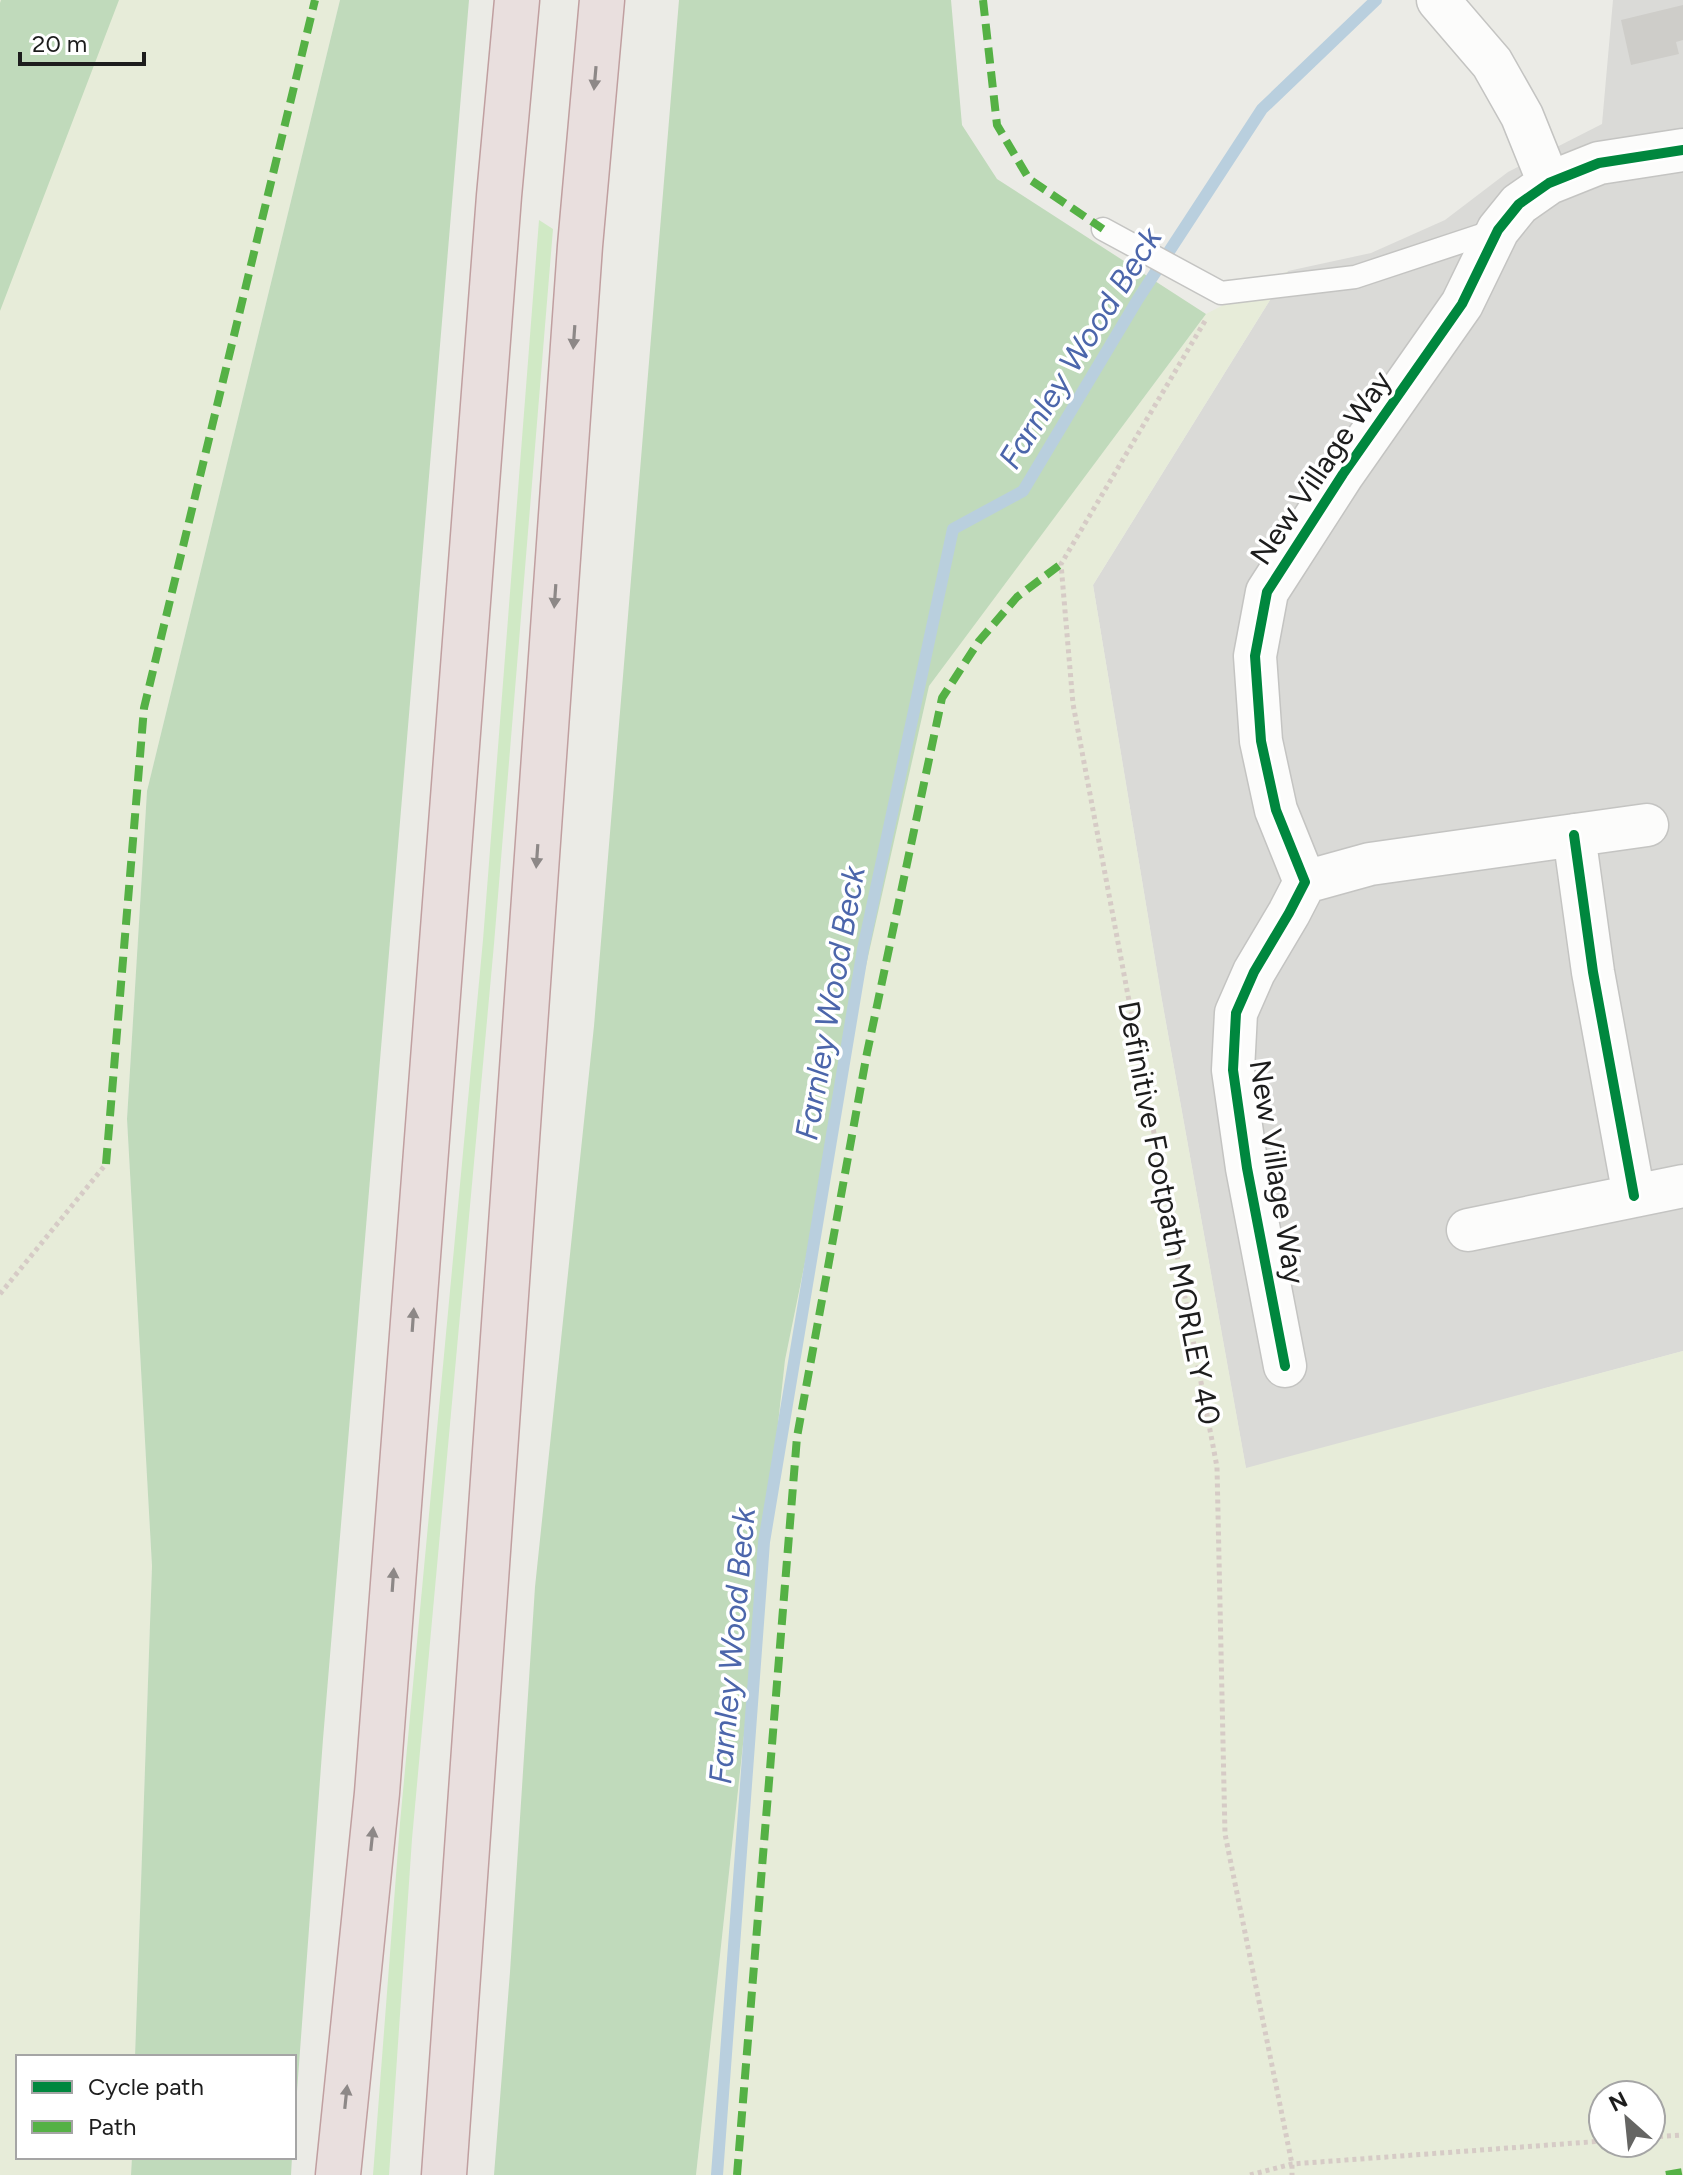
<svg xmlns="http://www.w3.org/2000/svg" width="1683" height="2175" viewBox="0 0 1683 2175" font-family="Figtree,sans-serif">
	<rect width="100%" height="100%" fill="#ebebe6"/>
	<!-- residential -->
	<path fill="#dadad7" d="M1613 0H1683V1351L1246 1469 1161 995 1093 585 1288 271 1371 253 1445 220 1508 172 1602 124Z"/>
	<!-- farmland -->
	<path fill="#e7ecd9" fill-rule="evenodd" d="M0 0H340L147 791 127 1119 152 1566 135 2057H18V2157H132L131 2175H0Z
		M1288 271 1093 585 1161 995 1246 1468 1683 1351V2175H696L785 1360 863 979 929 685 1206 314ZM1603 2095H1651V2143H1603Z"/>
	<!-- grass -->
	<path fill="#d0e9c5" d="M539 220 553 229 494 944 412 1839 389 2175H373L400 1823 483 940Z"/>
	<!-- forest -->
	<path fill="#c0dabb" d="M1 0H119L0 311V3Z
		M340 0H469L323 1739 294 2132V2057H135L152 1566 127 1119 147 791Z
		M679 0H951L962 125 997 179 1206 314 929 686 863 979 785 1360 696 2175H494L510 1972 535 1587 594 1026Z
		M132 2157H292L291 2175H131Z"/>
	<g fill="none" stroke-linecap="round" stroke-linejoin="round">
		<!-- stream -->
		<path stroke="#b9cfde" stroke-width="12" d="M717 2175 764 1542 863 949 953 529 1023 491 1138 299 1262 109 1376 0"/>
	</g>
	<!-- building -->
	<path fill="#cecdc9" d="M1683 5V40L1676 42 1679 54 1631 65 1621 20Z"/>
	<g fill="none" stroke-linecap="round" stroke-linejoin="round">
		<!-- lane casing -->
		<g stroke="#c4c4c2" stroke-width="25">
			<path id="lane" d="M1103 229 1221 293 1355 277 1497 230"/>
		</g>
		<!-- street casing -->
		<g stroke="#c4c4c2" stroke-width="45">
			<path id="street" d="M1438 0 1492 63 1522 116 1549 183
				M1574 835 1593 972 1634 1196
				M1305 882 1370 864 1647 825
				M1468 1230 1683 1186
				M1285 1366 1247 1168 1233 1070 1236 1013 1254 972 1289 913 1305 882 1276 810 1261 741 1255 656 1267 592 1343 474 1462 304 1498 230 1519 204 1549 183 1599 163 1683 150"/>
		</g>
		<!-- highway casing -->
		<g stroke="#c09fa0" stroke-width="47">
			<path id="highway" d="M338 2175 377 1793 499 196 517 0
				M444 2175 580 246 602 0"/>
		</g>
		<!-- path -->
		<path stroke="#d6cbc6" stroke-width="5" stroke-dasharray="4 4" stroke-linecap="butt" d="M1205 321 1061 564 1073 704 1217 1467 1225 1834 1292 2164V2175
			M0 1294 106 1164
			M1651 2137 1683 2135
			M1250 2175 1292 2164 1603 2141"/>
		<!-- lane -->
		<use href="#lane" stroke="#fcfcfb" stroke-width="22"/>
		<!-- street -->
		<use href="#street" stroke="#fcfcfb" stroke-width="42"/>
		<!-- highway -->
		<use href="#highway" stroke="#e9dfde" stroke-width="44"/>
		<!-- quiet -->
		<path stroke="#55b145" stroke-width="8" stroke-dasharray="16 8" stroke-linecap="butt" d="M983 0 997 125 1029 179 1103 229
			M106 1164 144 708 315 0
			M737 2175 797 1437 867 1053 942 698 979 641 1017 597 1061 564
			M1666 2175 1683 2172"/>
		<!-- cycleway casing -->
		<g stroke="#fff" stroke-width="15">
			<path id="cycleway" d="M1574 835 1593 972 1634 1196
				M1285 1366 1247 1168 1233 1070 1236 1013 1254 972 1289 913 1305 882 1276 810 1261 741 1255 656 1267 592 1343 474 1462 304 1498 230 1519 204 1549 183 1599 163 1683 150"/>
		</g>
		<!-- cycleway -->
		<use href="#cycleway" stroke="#00873e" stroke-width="10"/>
	</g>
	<!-- one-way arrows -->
	<defs><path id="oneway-solid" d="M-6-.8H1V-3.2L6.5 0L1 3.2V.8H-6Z" transform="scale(2)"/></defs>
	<g fill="#8d8887">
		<use href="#oneway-solid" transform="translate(595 78) rotate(95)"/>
		<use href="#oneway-solid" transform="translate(574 337) rotate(94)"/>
		<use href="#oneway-solid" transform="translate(555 596) rotate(94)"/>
		<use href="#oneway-solid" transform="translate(537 856) rotate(94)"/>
		<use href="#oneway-solid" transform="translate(413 1320) rotate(-86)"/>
		<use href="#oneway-solid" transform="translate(393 1580) rotate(-86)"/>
		<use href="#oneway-solid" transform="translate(372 1839) rotate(-84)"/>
		<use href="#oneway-solid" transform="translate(346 2097) rotate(-84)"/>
	</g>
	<g text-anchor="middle" stroke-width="7" stroke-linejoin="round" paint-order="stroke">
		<!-- street labels -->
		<g font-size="30" fill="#1d1d1d" stroke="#fff">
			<text transform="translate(1321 468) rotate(-56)" y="10">New Village Way</text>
			<text transform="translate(1277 1172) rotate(81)" y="10">New Village Way</text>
			<text transform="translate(1169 1213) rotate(79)" y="10">Definitive Footpath MORLEY 40</text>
		</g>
		<!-- water labels -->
		<g font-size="32" font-style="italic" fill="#4c66ab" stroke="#fff">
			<text transform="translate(1080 348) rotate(-58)" y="11">Farnley Wood Beck</text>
			<text transform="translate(830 1003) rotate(-80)" y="11">Farnley Wood Beck</text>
			<text transform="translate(732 1646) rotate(-85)" y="11">Farnley Wood Beck</text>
		</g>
	</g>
	<!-- legend -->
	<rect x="16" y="2055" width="280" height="104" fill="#ffffff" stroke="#a5a5a5" stroke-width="2"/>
	<rect x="32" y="2081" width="40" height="12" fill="#00873e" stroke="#a5a5a5" stroke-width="2"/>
	<text x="88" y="2095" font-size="24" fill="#1d1d1d">Cycle path</text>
	<rect x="32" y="2121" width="40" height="12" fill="#55b145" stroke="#a5a5a5" stroke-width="2"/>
	<text x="88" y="2135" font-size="24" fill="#1d1d1d">Path</text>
	<!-- north arrow -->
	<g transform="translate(1627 2119) rotate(333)"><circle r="38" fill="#ffffff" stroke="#a5a5a5" stroke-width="2"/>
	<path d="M0-6L14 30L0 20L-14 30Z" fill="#656563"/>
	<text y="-12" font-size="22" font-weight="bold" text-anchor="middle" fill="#1d1d1d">N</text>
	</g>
	<!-- scale -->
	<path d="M20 52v12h124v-12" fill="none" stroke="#1d1d1d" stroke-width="4"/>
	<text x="32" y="52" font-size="24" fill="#1d1d1d" stroke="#ffffff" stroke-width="6" paint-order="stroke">20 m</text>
</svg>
